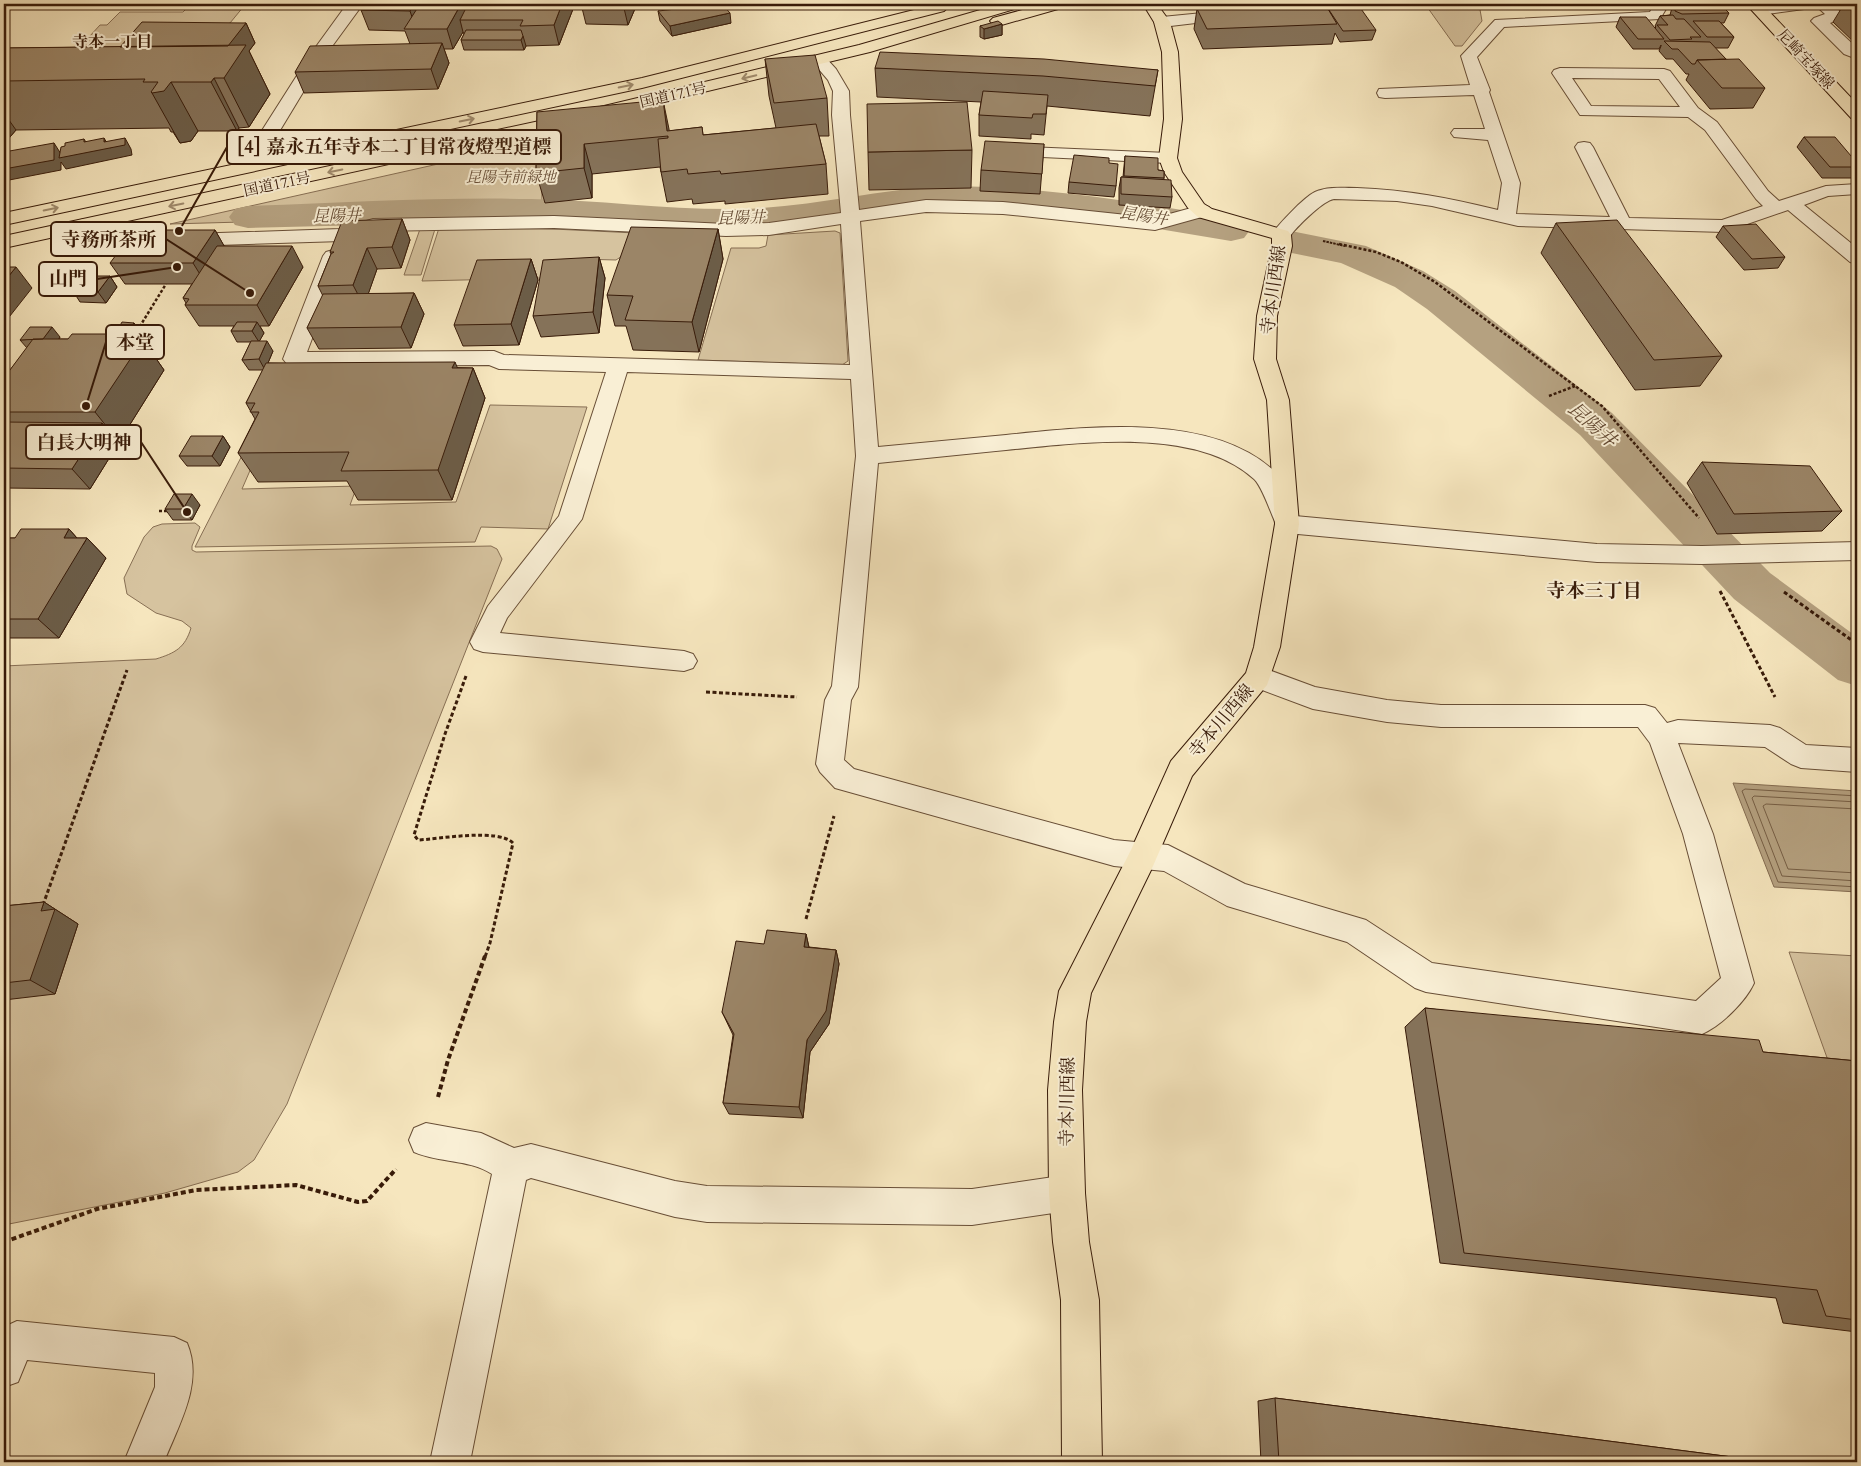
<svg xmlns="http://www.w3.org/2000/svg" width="1861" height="1466" viewBox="0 0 1861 1466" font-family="Cardo,'Noto Serif JP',serif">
	<rect width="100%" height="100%" fill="#f6e6be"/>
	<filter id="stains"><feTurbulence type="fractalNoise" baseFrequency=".004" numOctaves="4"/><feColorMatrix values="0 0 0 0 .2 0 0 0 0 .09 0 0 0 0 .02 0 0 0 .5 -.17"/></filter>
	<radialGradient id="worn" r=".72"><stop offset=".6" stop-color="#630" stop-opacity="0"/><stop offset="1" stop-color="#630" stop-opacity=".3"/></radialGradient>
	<!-- green -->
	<path fill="#d6c39f" stroke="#876f54" d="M191 4H237L235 6H244L230 23 45 85 100 25H107L120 12H183Z
		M1425 4H1479L1482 21 1462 46H1455Z
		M541 141 542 201 535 206 255 211 242 222 170 224Z
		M439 228 553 229 656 234 616 260 579 259 545 278 422 281Z
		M420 229H435L421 275H404Z
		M835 231 840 233 848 361 842 365 698 360 731 248H759L766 246 768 235Z
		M490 405 587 407 548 529 481 527 475 542 195 547 252 436H265L242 489 357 486 350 505 456 502Z
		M195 523 200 527 192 546V550L196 552 491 546 497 549 502 559 287 1104 254 1160 238 1172 165 1193 4 1225V666L156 659C175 653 185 648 191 628L182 621 156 613 127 594 124 578 144 537 153 527 162 524Z
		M1789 952 1857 956V1141Z"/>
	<!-- water -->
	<path fill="#b5a180" stroke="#836b50" d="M1733 783 1857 791V892L1774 887Z"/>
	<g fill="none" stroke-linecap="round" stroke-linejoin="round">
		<!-- shore -->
		<path stroke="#765e44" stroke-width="1" d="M1857 796 1745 789 1742 791 1778 882 1857 887
			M1857 802 1754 796 1752 798 1782 876 1857 881
			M1857 809 1766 804 1763 806 1788 869 1857 873"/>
		<!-- canal -->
		<path fill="#b5a180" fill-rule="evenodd" d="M941 186C1039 186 1135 201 1231 219L1244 222 1250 230 1244 238 1231 241 1087 217 977 208 916 210 790 228 739 231 531 221 248 228 235 225 229 217 235 209 248 206C342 203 437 197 531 199 600 200 669 210 739 209 807 208 873 190 941 186Z
			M1291 231 1366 246 1423 271 1455 291 1612 413 1770 573 1857 637V686L1838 680 1734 599 1580 435 1427 309 1395 287 1341 263 1277 250 1272 242 1277 234Z"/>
		<!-- minor casing -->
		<g stroke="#684e36" stroke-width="2">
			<path id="minor" d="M347 4H363L325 56 279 132V146L276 150 270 151 264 150 261 146V132L310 55Z
				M1305 4H1356L1353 7 1348 9 1288 15 1283 13 1280 10 1283 7Z
				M1654 4H1669L1660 19 1504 27 1477 57 1490 90 1489 92 1520 183 1516 214 1610 217 1575 147 1578 143 1584 142 1590 143 1593 147 1629 218 1722 220 1763 206 1756 199 1705 130 1688 117 1580 115 1552 73 1554 70 1560 68 1664 69 1670 71 1698 108 1717 122 1768 191 1779 201 1826 186 1857 184V194L1828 196 1804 205 1857 248V264L1850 262 1788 210 1724 232 1518 226 1432 206 1397 201 1334 199C1323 201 1302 222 1294 231 1291 234 1290 238 1286 239 1282 241 1278 240 1274 239L1271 235C1279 224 1303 198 1315 192 1328 186 1344 188 1357 188 1408 190 1449 198 1498 210L1502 183 1488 140 1454 137 1451 133 1454 129H1485L1474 95 1385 98 1379 97 1377 93 1379 89 1470 85 1461 56 1495 20 1650 12ZM1572 78 1659 79 1680 107 1591 106Z
				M1772 4H1812L1809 7 1804 9 1760 15 1755 13 1752 10 1755 7Z
				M1814 4C1827 4 1835 4 1844 16L1841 19 1830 23 1857 48V59L1844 54 1811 21 1814 18 1825 14Z
				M1233 10 1238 12 1241 15 1238 18 1162 27 1157 25 1154 22 1157 19 1162 17Z
				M819 55 825 57 836 69 849 91 850 115 859 210 926 200 1003 202 1155 218 1202 205 1209 207 1211 211 1209 215 1155 230 1003 214 926 212 860 221 878 447C920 443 963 439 1006 435 1086 427 1207 412 1272 469 1282 477 1290 504 1295 516L1597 544 1702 546 1857 542V560L1702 564 1597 562 1287 533 1279 530C1272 518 1263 487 1254 479 1196 426 1079 443 1006 450 963 454 920 459 878 463L858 687 851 700 844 760 854 769 1114 840 1168 845 1245 884 1366 920 1432 963 1696 1001 1721 978 1683 834 1650 743 1638 727H1441L1387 722 1313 709 1249 685 1245 677 1249 669 1258 666 1315 687 1387 700 1441 705H1645L1655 708 1667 723 1678 720 1770 725 1780 728 1806 745 1857 748V772L1801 768 1791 764 1765 747 1678 743 1713 834 1754 983C1746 1001 1721 1026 1702 1034L1426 992 1415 988 1347 942 1227 906 1164 871 1114 866 835 788 820 772 816 764 825 700 832 686 856 456 851 379 627 372 582 519 507 618 500 633 684 651 693 654 697 661 693 668 684 671 483 652 474 649 470 642 488 606 559 516 606 372 499 369 489 365 294 366 287 364 283 359 323 256 326 252 333 250 340 252 343 256 307 352 494 351 504 355 850 365 841 224 769 235 726 236 554 228 375 231 342 241 95 249 88 247 75 225 77 221 84 219 91 221 101 237 340 229 373 219 554 216 726 224 769 223 841 213 832 115 833 91 828 80 811 60 813 57Z
				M1006 146 1168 153 1174 154 1177 158 1174 162 1168 163 1000 155 997 151 1000 147Z
				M426 1123 481 1133 514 1148 531 1144 675 1181 707 1186 972 1189 1067 1175 1079 1181 1085 1193 1079 1205 1067 1211 972 1225 707 1222 675 1217 531 1178 526 1180 470 1462H430L492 1174C469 1159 439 1163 414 1152L409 1140 414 1128Z
				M17 1321 174 1337 187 1343C204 1383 179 1424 164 1462H124L155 1387V1373L27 1360 18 1382 4 1387V1327Z"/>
		</g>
		<!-- major casing -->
		<g stroke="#381b09" stroke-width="2">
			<path id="major" d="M1143 4H1157L1170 22 1178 52 1182 119 1177 158 1182 172 1204 204 1212 209 1288 231 1291 235 1292 246 1277 316 1276 359 1289 400 1299 524 1280 647 1267 685 1192 776 1153 866 1091 993 1086 1022 1082 1090 1085 1193 1089 1242 1099 1300 1102 1462H1062L1061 1300 1053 1242 1049 1193 1048 1090 1054 1022 1059 991 1131 850 1171 761 1246 673 1254 647 1275 524 1267 400 1254 359 1257 316 1272 246V238L1198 217 1188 208 1164 172 1159 158 1164 119 1162 52 1154 22Z
				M1746 4H1762L1857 104V119L1851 118Z"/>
		</g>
		<!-- highway casing -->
		<g stroke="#381b09" stroke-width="2">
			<path id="highway" d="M938 4 944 5 947 8 944 11 642 88 4 225V213L642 78Z
				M1001 4H1024L1021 7 870 52 558 127 4 248V236L558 117 859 45Z
				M1044 4H1068L1065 7 998 26 993 24 990 21 993 18Z"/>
		</g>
		<!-- path-far3 -->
		<path stroke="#381b09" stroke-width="2" stroke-dasharray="2.5 1" stroke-linecap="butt" d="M1095 8 1109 4
			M1323 241 1345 246"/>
		<!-- path-far2 -->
		<path stroke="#381b09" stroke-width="2.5" stroke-dasharray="3 2" stroke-linecap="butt" d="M1339 244 1376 252 1401 262 1435 282 1602 406 1699 518
			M128 331H146L139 342H120Z
			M137 331 166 284
			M1549 396 1575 386
			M159 511H171"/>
		<!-- path-far1 -->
		<path stroke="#381b09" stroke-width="3" stroke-dasharray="4 2.5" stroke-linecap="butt" d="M1720 591 1775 697
			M1784 592 1857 644
			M466 676 445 734 414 835 418 840C440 839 498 828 513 843L490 943 485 957
			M706 692 797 697
			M43 905 127 670
			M806 919 834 816"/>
		<!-- path -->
		<path stroke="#381b09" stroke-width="4" stroke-dasharray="5 3" stroke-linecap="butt" d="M438 1097 448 1060 485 956
			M4 1242 97 1209 196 1190 296 1185 358 1202 367 1201 396 1169"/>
		<!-- minor -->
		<use href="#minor" fill="#f9efd5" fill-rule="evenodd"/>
		<!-- major -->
		<use href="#major" fill="#f6e6be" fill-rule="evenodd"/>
		<!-- highway -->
		<use href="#highway" fill="#f6e6be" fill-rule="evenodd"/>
	</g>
	<!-- wall -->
	<path fill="#857259" stroke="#381b09" d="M581 4H639H637L628 25 586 24Z
		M1673 4H1720L1729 13 1724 23H1721L1734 37 1728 48H1715L1726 59 1765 88 1753 108 1710 109 1686 80 1689 74H1686L1673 59H1666L1659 51 1661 46V45L1659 49H1633L1616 27 1620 17 1655 28 1656 27 1655 26 1660 16 1670 15Z
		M1844 4H1857V45L1833 22Z
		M1327 8 1376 30 1372 40 1340 42 1335 33 1332 44 1203 49 1194 29 1197 9Z
		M573 9 559 45 526 46 524 50H464L461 40 464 34 463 32 453 49H444L449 63 438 89 304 93 295 72 410 44 405 31 369 30 361 10Z
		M658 11 731 23 672 36 660 21Z
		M246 23 255 43 249 51 270 94 249 127 239 128 237 131H198L191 141 180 143 173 132H171L169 128 16 130 4 144V48L120 47Z
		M1002 24V35L984 39 980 37V26Z
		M765 59 827 98 829 136H819L826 164 828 194 725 204V201L693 204 692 199 667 202 660 167 592 174V198L545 203 536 173 537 112 669 131 702 127 703 135 776 128 769 96Z
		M875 68 1158 70 1150 116 1047 106 1044 135 1031 134V139L979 136V115L981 102 877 97Z
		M1804 137 1857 163V173L1853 178H1822L1797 147Z
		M1044 144 1040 194 980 191 981 170Z
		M972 150 971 188 869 190 868 152Z
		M1125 156 1158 170 1164 171V180L1172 197 1170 208 1119 205V188L1121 177H1123Z
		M1109 163 1116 186 1114 197 1068 193 1069 182Z
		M402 219 410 240 401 268 377 269 368 294 414 293 424 314 411 348 319 349 307 328 323 296 318 286 331 254 330 252Z
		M1556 223 1722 356 1700 386 1635 390 1541 253Z
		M1723 226 1785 257 1778 268 1744 270 1716 237Z
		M718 229 723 259 699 352 633 350 626 326H615L607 295Z
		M215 230 224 246 303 267 269 326H260L264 333 259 341 273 351 268 363 473 368 485 398 452 500H358L347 481 258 482 238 453 255 419 246 403 263 370H249L242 360 251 342H237L231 331 234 326H199L185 305 186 303 183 298 192 284H125L110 263Z
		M599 257 605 278 599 333 541 337 533 316Z
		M531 259 538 280 519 345 463 346 454 325Z
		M110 276 117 287 106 303 80 302 73 291Z
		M134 323 141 333 136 340H125L118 329Z
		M60 337 59 339 143 340 164 370 119 442H117L118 444 90 489 4 488V378L27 348 20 340Z
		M223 436 230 447 220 466H187L179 456Z
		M1702 462 1842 511 1822 531 1717 534 1687 483Z
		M200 505 192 520H173L165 509Z
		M69 529 77 538H87L106 558 59 638H4V538H15Z
		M44 902 78 924 55 994 4 1000V906Z
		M806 934 809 947 836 950 839 964 829 1024 810 1052 803 1118 729 1114 723 1103 733 1035 722 1012 764 944Z
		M1425 1008 1763 1052 1857 1061V1332L1783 1323 1776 1298 1440 1263 1405 1027Z
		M1275 1398 1771 1462H1261L1258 1401Z"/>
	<!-- shaded-wall -->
	<path fill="#6c5d48" stroke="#381b09" d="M415 4H430L416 29 410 11Z
		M461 4H471L460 20 463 32 453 49 447 29Z
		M562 4H572L573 9 559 45 554 25Z
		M623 4H637L628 25Z
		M730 13 731 23 672 36 670 26Z
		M246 23 255 43 249 51 270 94 249 127 224 78 217 59Z
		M1002 24V35L984 39V29Z
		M523 36 526 46 524 50 521 40Z
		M442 43 449 63 438 89 431 69Z
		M214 78 239 128 237 131 211 82Z
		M171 82 198 131 191 141 180 143 152 93Z
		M663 100 669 129 673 161 667 131Z
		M4 113 16 130 4 144Z
		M104 138 110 148 125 138 131 149 132 155 66 169 61 162V170L4 181V169L54 143 61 154 84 139 91 150 104 142Z
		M584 144 592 174V198L584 168Z
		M402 219 410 240 401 268 392 247Z
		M718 229 723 259 699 352 692 322Z
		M215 230 227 251 206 284 193 263Z
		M292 246 303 267 269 326 257 305Z
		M367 248 377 269 364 306 353 285Z
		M599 257 605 278 599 333 593 312Z
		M531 259 538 280 519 345 511 324Z
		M16 267 32 288 6 321 4 318V282Z
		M110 276 117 287 106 303 98 292Z
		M414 293 424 314 411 348 401 327Z
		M257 322 264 333 259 342 252 331Z
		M134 323 141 333 136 340 129 329Z
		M52 327 60 337 51 351 42 340Z
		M115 334 132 358 143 340 164 370 119 442 95 412 110 340Z
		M267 341 273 351 265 370 259 359Z
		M455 362 466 388 473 368 485 398 452 500 438 470 452 368Z
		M102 423 118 444 90 489 72 469Z
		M223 436 230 447 220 466 212 456Z
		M192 494 200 505 192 520 183 509Z
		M69 529 83 545 87 538 106 558 59 638 38 619 64 538Z
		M44 902 78 924 55 994 30 980 41 911Z
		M806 934 809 948 804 947Z
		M836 950 839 964 829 1024 810 1052 803 1118 799 1107 807 1040Z"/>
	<!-- building -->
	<path fill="#9b8567" stroke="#381b09" d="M365 4H415L410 11 361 10Z
		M420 4H461L447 29H404Z
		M468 4H562L554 25 520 26 523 20H460Z
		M722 4 730 13 670 26 658 11Z
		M1325 4 1337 24 1207 29 1197 9Z
		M1676 4H1720L1729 13 1682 14 1675 11Z
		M1359 6 1376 30 1343 31 1327 7Z
		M1673 15 1676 19H1684L1701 37H1690L1692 39 1670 40 1657 25H1668L1660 16Z
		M1620 17H1646L1664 39H1638Z
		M998 21 1002 24 984 29 980 26Z
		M1693 21H1719L1734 37H1707Z
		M142 22 246 23 228 46 120 47Z
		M466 30H521L523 36 521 40H461Z
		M1664 41 1710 42 1726 59 1697 60 1695 64H1692L1678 49H1672Z
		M442 43 431 69 295 72 310 46Z
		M246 45 224 78H214L211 82H171L164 91 152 93 151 92 158 82H143L145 79 4 81V48Z
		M880 52 1044 59 1158 70 1155 86 1043 76 875 68Z
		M815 55 827 98 774 103 765 59Z
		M1739 59 1765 88H1722L1697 60Z
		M983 91 1048 95 1046 114H1033L1032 118 979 115Z
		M663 100 667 131 702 127 703 135 816 124 826 164 721 174 720 171 688 174 687 169 661 172 658 139 668 138V136L584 144V168L536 173 537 112Z
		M967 102 972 150 868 152 867 104Z
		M1804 137H1835L1857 163V167H1830Z
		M104 138V142L125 138V145L59 158 61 147 65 146V143L84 139V142Z
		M985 141 1044 144 1042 174 981 170Z
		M54 143V160L4 169V152Z
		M1074 155 1109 158V163L1118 164 1116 186 1069 182Z
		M1125 156 1158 158V170L1164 171V178L1124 176Z
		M1121 177 1171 180 1172 197 1121 194Z
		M402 219 392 247 367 248 353 285 318 286 331 254 334 252H330L342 221Z
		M1617 220 1722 356 1654 360 1556 223Z
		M1756 224 1785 257 1752 259 1723 226Z
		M631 227 718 229 692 322 625 320 633 296 607 295Z
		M135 230H215L193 263H110Z
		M217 246H292L257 305H185L189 299 183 298Z
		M599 257 593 312 533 316 543 260Z
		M531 259 511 324 454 325 477 260Z
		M4 267H16L4 282Z
		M84 276H110L98 292 73 291Z
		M414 293 401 327 307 328 323 294Z
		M122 322 134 323 129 329H118Z
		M237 322H257L252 331H231Z
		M30 327H52L43 339 20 340Z
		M72 334H115L110 340H143L95 412H4V378L33 339H68Z
		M251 341H267L259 359 242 360Z
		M455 362 452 368H473L438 470 341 471 349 452 238 453 259 412H250L255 403H246L266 363Z
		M4 422 102 423 72 469 4 468Z
		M191 436H223L212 456H179Z
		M1702 462 1810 466 1842 511 1734 514Z
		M174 494H192L183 509H165Z
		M21 529H69L64 538H87L38 619H4V538H15Z
		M44 902 41 911 55 909 30 980 4 983V906Z
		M767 930 806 934 804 947 836 950 826 1011 807 1040 799 1107 723 1103 734 1034 722 1012 736 941 764 944Z
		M1425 1008 1759 1040 1763 1052 1857 1061V1320L1826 1316 1817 1290 1464 1253Z
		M1275 1398 1771 1462H1279Z"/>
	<!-- one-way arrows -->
	<defs><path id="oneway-shaft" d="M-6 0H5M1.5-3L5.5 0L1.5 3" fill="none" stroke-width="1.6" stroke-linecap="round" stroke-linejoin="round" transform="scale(1.25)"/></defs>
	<g stroke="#a08b6d">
		<use href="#oneway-shaft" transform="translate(749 77) rotate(167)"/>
		<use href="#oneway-shaft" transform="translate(626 86) rotate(-12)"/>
		<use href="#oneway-shaft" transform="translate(467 120) rotate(-12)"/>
		<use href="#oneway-shaft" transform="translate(335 171) rotate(168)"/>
		<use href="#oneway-shaft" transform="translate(176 205) rotate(168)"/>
		<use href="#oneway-shaft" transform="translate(51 209) rotate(-12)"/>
	</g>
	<g text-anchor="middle" stroke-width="4" stroke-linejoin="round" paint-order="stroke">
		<!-- far-street labels -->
		<g font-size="15" fill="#381b09" stroke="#f9efd5">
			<text transform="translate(1806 59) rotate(47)" y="5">尼崎宝塚線</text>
			<text transform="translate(673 95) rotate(-13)" y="5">国道171号</text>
			<text transform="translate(277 184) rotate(-12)" y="5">国道171号</text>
		</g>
		<!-- far-park labels -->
		<g font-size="15" font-style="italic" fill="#674d36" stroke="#f9efd5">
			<text x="511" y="182">昆陽寺前緑地</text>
		</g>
		<!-- far-neighbourhood labels -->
		<g font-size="16" font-weight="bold" fill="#381b09" stroke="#f9efd5">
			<text x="112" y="47">寺本一丁目</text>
		</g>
		<!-- far-water labels -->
		<g font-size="16" font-style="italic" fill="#644a33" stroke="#f9efd5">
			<text transform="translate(337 215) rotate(-1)" y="6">昆陽井</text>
			<text transform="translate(1144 215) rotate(9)" y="6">昆陽井</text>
			<text transform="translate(741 217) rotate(-2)" y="6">昆陽井</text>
		</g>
		<!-- street labels -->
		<g font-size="18" fill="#381b09" stroke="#f9efd5">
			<text transform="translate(1273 290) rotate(-82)" y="6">寺本川西線</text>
			<text transform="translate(1221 721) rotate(-50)" y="6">寺本川西線</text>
			<text transform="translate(1067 1102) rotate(-89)" y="6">寺本川西線</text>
		</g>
		<!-- water labels -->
		<g font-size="19" font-style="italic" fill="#644a33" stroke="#f9efd5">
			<text transform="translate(1593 424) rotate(42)" y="7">昆陽井</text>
		</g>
		<!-- neighbourhood labels -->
		<g font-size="19" font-weight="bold" fill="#381b09" stroke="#f9efd5">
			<text x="1594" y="597">寺本三丁目</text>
		</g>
	</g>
	<!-- callouts -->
	<path fill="none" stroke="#381b09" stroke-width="2" d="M179 231L227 147M250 293L166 239M177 267L97 279M86 406L106 342M187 512L141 442"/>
	<g fill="#381b09" stroke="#f9efd5" stroke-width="2">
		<circle cx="179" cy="231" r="5"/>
		<circle cx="250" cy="293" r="5"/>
		<circle cx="177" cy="267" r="5"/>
		<circle cx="86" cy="406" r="5"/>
		<circle cx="187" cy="512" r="5"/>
	</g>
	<g fill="#f9efd5" stroke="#381b09" stroke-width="2">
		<rect x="227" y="130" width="334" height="34" rx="5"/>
		<rect x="51" y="222" width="115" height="34" rx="5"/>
		<rect x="39" y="262" width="58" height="34" rx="5"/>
		<rect x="106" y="325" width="58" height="34" rx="5"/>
		<rect x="26" y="425" width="115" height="34" rx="5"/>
	</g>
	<g font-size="19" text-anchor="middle" font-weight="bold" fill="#381b09">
		<text x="394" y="153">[4] 嘉永五年寺本二丁目常夜燈型道標</text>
		<text x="109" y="246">寺務所茶所</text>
		<text x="68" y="285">山門</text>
		<text x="135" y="349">本堂</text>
		<text x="84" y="449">白長大明神</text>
	</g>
	<!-- margin -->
	<rect width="1861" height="1466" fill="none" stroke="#f6e6be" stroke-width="20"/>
	<rect x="5" y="5" width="1851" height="1456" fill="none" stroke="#381b09" stroke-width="2.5"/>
	<rect x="10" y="10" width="1841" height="1446" fill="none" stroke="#381b09"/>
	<rect width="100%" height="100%" filter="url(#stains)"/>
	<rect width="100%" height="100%" fill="url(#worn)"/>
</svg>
